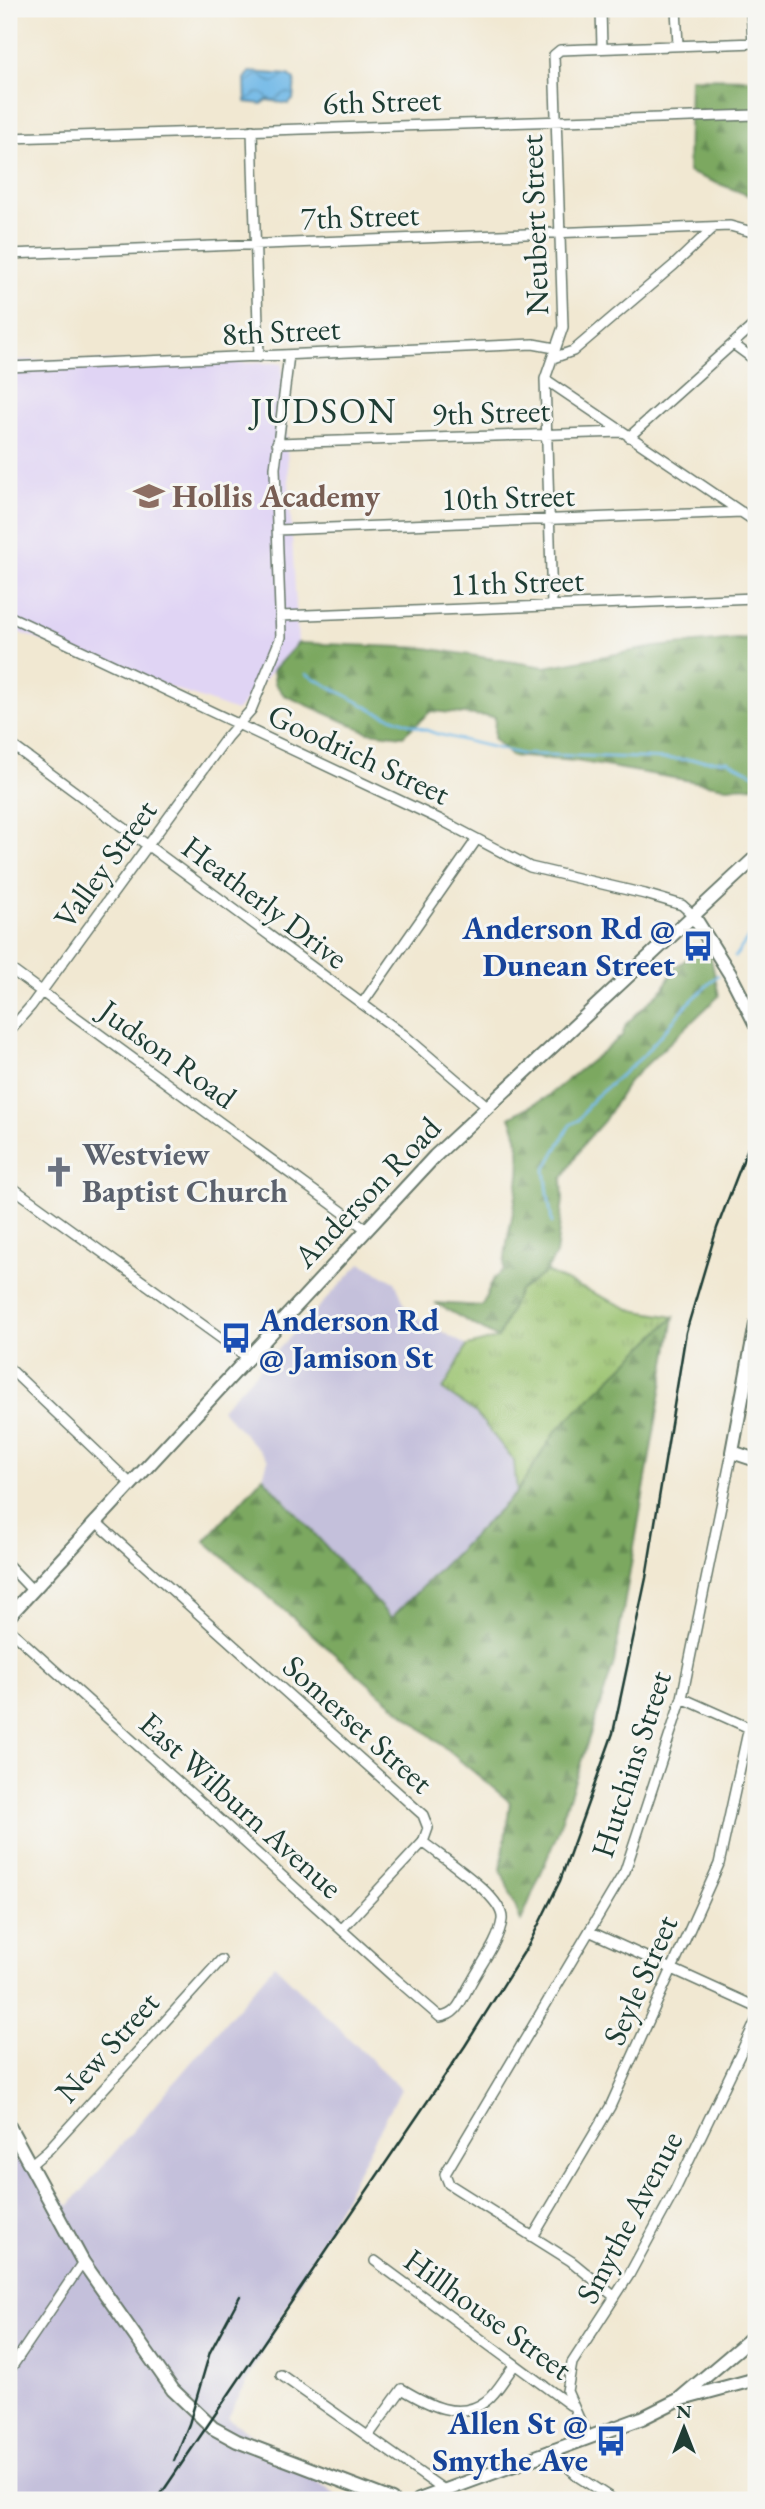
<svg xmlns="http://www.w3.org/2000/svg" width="765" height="2509" viewBox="0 0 765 2509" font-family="'EB Garamond',serif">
	<defs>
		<pattern id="grass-tufts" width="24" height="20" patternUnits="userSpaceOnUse" patternTransform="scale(1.75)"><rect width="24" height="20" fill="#9ac26e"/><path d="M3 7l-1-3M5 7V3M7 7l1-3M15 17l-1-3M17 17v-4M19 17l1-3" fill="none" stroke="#7d9f5b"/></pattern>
		<pattern id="forest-firs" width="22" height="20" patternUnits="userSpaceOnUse" patternTransform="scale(1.75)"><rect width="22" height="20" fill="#7ba861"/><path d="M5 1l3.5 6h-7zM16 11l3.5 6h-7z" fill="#648a51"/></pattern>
		<pattern id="water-waves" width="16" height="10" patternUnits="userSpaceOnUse" patternTransform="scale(1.75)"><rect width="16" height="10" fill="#6fb8e7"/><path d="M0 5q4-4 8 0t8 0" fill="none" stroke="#5b97bc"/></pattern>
	</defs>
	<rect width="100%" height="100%" fill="#f6f6f2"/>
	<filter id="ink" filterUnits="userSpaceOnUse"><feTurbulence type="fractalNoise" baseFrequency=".0143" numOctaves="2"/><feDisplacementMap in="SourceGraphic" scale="14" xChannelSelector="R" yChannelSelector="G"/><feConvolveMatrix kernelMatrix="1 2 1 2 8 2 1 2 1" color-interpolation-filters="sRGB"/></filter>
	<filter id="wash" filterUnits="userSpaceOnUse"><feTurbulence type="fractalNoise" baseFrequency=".00686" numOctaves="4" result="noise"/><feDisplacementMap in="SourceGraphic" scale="28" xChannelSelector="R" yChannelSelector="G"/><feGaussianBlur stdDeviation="1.57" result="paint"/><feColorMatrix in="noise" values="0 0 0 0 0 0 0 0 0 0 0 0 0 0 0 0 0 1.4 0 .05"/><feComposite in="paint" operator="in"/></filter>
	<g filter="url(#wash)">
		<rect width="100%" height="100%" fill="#f1e8d2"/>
		<!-- built -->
		<path fill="#e0d4f4" d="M9 360 282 363 298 643 236 711 9 629Z"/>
		<!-- industrial -->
		<path fill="#c4c0db" d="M361 1263 395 1282 408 1312 467 1346 443 1390 475 1412 514 1461 517 1492 390 1618 263 1477 268 1460 221 1409Z
			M274 1965 401 2089 228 2418 343 2500H9V2139L69 2206Z"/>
		<!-- grass -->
		<path fill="url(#grass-tufts)" stroke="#5c8051" stroke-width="2" d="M546 1272 632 1310 674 1317 555 1432 517 1492 514 1461 475 1412 443 1390 467 1346 498 1338 519 1291Z"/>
		<!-- forest -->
		<path fill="url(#forest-firs)" stroke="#4d724a" stroke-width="2" d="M690 78 756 79V198L688 172Z
			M756 637V786L725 787 576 761 511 756 494 739 495 717 431 711 403 736 368 732 284 695 275 683 273 670 298 643 426 648 545 667 655 647Z
			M696 953H710L719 996 629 1081 604 1121 585 1142 562 1179 563 1200 556 1254 546 1272 519 1291 498 1338 435 1303 482 1306 494 1278 504 1270C506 1218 534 1166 510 1117L545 1098 622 1036 626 1024 664 988 674 968Z
			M674 1317 614 1663 556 1837 521 1921 501 1870 510 1802 385 1698 205 1541 263 1477 391 1618 517 1492 555 1432Z"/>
		<!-- water -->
		<path fill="url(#water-waves)" stroke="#477a8e" stroke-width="2" d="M250 72 289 75 295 80 293 100 288 104 267 100 262 104 246 102 245 79Z"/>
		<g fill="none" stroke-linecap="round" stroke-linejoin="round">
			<!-- stream -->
			<path stroke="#6fb8e7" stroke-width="2.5" d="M306 674 377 712 437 734 521 754 728 761 756 775
				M735 957 756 926
				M552 1223 545 1170 570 1125 579 1120 592 1100 642 1057 686 1006 718 975"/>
		</g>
	</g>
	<g filter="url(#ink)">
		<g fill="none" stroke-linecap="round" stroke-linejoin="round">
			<!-- street casing -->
			<g stroke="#68796b" stroke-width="12">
				<path id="street" d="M601 9 602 48
					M676 9 678 45
					M751 9 753 43
					M252 130 259 357
					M9 138 756 115
					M9 254 730 226 756 233
					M733 344 756 361
					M553 358 573 351 674 265 714 227
					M9 367 533 344 555 348
					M545 379 756 522
					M629 437 756 323
					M277 443 622 432
					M277 530 742 512
					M552 605 545 379 563 327 554 55 560 50 756 43
					M9 616 441 820 530 867 645 894 682 905 693 915
					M280 616 756 598
					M9 743 403 1034 487 1106
					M9 968 366 1229
					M362 1004 477 839
					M9 1031 31 1006 227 737 251 710 281 637 275 468 289 355
					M9 1185 247 1357
					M9 1368 130 1483
					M95 1521 423 1815 428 1828 423 1842
					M9 1566 32 1590
					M9 1629 396 1979 440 2017C459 2015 462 1997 471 1983 481 1964 499 1941 502 1920 505 1897 441 1857 423 1842
					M682 1698 756 1731
					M342 1929 423 1842
					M591 1932 756 2007
					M29 2166 48 2150 221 1960
					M533 2237 610 2107 719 1864 749 1727
					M375 2261 570 2405
					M615 2297 571 2261 449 2184 445 2174 625 1871 682 1698 732 1452
					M9 2371 83 2262
					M281 2375 444 2490
					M368 2436 402 2389C427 2404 459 2422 486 2401 497 2393 505 2377 514 2366
					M587 2437 567 2391 572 2363 629 2275 675 2190 756 2021
					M550 2450 580 2478 614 2500"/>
			</g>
			<!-- secondary casing -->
			<g stroke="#68796b" stroke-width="16">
				<path id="secondary" d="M693 915 730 974 756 1025
					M756 1324 732 1452 756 1460
					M9 1616 435 1156 756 857
					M9 2126 83 2262 173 2390 213 2428 237 2441 392 2500
					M682 2399 756 2379
					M419 2500 642 2418 678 2400 756 2334"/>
			</g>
			<!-- street -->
			<use href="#street" stroke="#fff" stroke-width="9"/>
			<!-- secondary -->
			<use href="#secondary" stroke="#fff" stroke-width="12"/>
			<!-- rail -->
			<path stroke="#1f3d34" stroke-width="2.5" d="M174 2461 189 2424 210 2352 240 2296
				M157 2500 465 2046 529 1944 560 1881 613 1733 646 1578 686 1332 717 1228 756 1127"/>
		</g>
	</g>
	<!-- icons -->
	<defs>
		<g id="school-bare" transform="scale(2.415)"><path d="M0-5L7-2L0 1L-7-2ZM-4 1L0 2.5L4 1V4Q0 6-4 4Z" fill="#8d6e63" stroke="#f6f6f2" stroke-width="2.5" paint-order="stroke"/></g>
		<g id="bus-bare" transform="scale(2.415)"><path d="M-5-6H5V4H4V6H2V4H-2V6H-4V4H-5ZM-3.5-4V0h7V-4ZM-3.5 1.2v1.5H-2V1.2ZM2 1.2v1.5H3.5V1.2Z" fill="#1a4fb4" stroke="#f6f6f2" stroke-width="2.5" paint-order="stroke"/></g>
		<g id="church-bare" transform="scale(2.415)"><path d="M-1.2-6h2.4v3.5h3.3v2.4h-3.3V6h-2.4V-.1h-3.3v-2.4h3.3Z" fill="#6b7280" stroke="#f6f6f2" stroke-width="2.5" paint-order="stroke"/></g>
	</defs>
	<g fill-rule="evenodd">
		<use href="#school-bare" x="149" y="496"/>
		<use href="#bus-bare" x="698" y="946"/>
		<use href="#church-bare" x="59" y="1172"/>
		<use href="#bus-bare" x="236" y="1338"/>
		<use href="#bus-bare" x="611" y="2441"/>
	</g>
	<g text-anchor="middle" stroke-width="6" stroke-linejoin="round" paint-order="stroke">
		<!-- street labels -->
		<g font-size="32" fill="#1f3d34" stroke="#f6f6f2">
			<text transform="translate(382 101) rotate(-2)" y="11">6th Street</text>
			<text transform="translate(360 216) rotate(-2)" y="11">7th Street</text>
			<text transform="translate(534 225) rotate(-92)" y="11">Neubert Street</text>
			<text transform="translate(281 331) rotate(-3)" y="11">8th Street</text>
			<text transform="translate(491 412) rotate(-2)" y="11">9th Street</text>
			<text transform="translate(508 497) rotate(-2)" y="11">10th Street</text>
			<text transform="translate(517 582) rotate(-2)" y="11">11th Street</text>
			<text transform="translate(359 754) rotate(25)" y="11">Goodrich Street</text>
			<text transform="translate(105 864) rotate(-54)" y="11">Valley Street</text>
			<text transform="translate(265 902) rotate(37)" y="11">Heatherly Drive</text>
			<text transform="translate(168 1054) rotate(36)" y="11">Judson Road</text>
			<text transform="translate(367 1192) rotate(-46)" y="11">Anderson Road</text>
			<text transform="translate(358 1724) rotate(42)" y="11">Somerset Street</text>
			<text transform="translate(631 1764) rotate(-72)" y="11">Hutchins Street</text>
			<text transform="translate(241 1805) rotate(42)" y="11">East Wilburn Avenue</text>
			<text transform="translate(640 1980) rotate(-66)" y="11">Seyle Street</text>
			<text transform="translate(107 2047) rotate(-48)" y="11">New Street</text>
			<text transform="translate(629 2217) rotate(-62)" y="11">Smythe Avenue</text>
			<text transform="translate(488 2314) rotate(36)" y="11">Hillhouse Street</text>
		</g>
		<!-- education labels -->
		<g font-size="32" font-weight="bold" fill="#785e54" stroke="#f6f6f2" text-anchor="start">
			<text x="172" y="507">Hollis Academy</text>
		</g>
		<!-- transit labels -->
		<g font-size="32" font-weight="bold" fill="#164399" stroke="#f6f6f2" text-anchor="end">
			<text x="675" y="939">Anderson Rd @<tspan x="675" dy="37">Dunean Street</tspan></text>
			<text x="259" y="1331" text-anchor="start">Anderson Rd<tspan x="259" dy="37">@ Jamison St</tspan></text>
			<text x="588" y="2434">Allen St @<tspan x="588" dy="37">Smythe Ave</tspan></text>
		</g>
		<!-- worship labels -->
		<g font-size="32" font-weight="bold" fill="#5b616d" stroke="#f6f6f2" text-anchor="start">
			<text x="82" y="1165">Westview<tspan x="82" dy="37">Baptist Church</tspan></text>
		</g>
		<!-- quarter labels -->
		<g font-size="35" letter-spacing="2" fill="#1f3d34" stroke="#f6f6f2">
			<text x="324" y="423">JUDSON</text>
		</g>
	</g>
	<!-- margin -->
	<rect width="765" height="2509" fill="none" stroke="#f6f6f2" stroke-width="35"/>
	<!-- north arrow -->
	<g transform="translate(684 2428)" stroke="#f6f6f2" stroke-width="5" paint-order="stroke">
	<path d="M0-5L12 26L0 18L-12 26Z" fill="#1f3d34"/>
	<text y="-10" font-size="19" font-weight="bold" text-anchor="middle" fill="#1f3d34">N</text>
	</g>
</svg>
